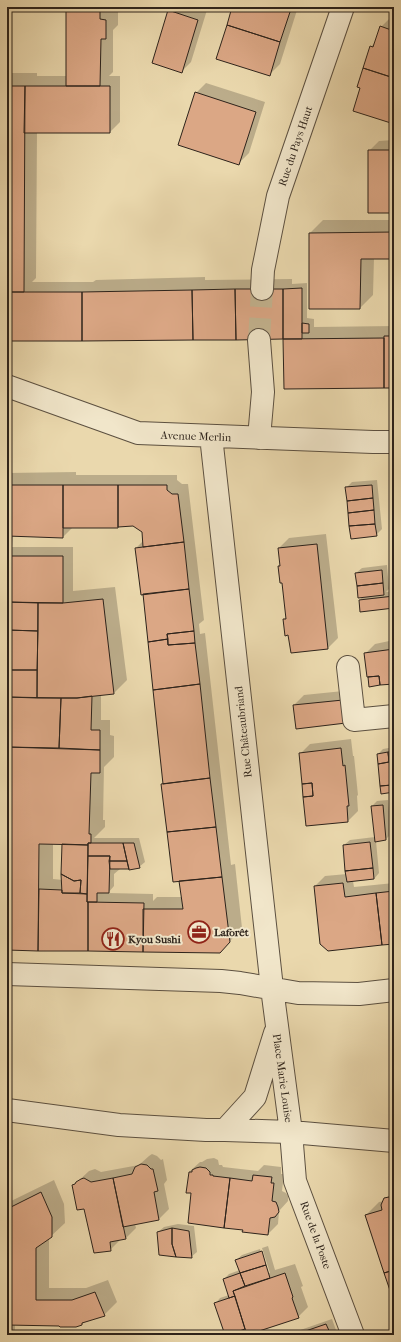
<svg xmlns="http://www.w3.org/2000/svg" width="401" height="1342" viewBox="0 0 401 1342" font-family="'IM FELL French Canon',serif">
	<rect width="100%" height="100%" fill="#ead8ad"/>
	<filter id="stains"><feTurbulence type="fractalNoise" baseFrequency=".005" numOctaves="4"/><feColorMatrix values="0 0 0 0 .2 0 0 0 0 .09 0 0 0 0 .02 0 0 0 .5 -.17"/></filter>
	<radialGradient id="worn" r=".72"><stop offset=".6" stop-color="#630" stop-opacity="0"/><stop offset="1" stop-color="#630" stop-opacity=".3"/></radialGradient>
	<!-- shadow -->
	<path fill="#0003" fill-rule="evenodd" d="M67 7H118V25L113 30V72L109 76H120V122L110 132H37L36 278 32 282H93L96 280 205 277V280L292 279V284L307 283V318L314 319V327L394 326V387L284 338 7 291V73H37V76H67Z
		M173 7H199L207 10 191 62 181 72 169 11Z
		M233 7H298L280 64 270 74Z
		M391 17 394 18V123L371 47 376 41 381 27Z
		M206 83 265 102 249 153 239 163 196 93Z
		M394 140V212L369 151 379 141Z
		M323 220H394V258H374L373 295 360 308 310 233Z
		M76 472V475H177V480L182 484H188L204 620 199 624 200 634 205 633 231 865 235 864 242 928 220 952 7 949V473ZM133 525 143 531V541L136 548 144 593 164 783 182 897H157L153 901V894L108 893 114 886V874L120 869 139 867 145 862 139 838H94L105 827V820H103L104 767 114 757V736L110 735V720H101V694L114 693 127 680 115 587 73 591V547H12L13 536 63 537 73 527H118L120 526ZM194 630V632L178 633V631ZM53 843 62 844 63 880 53 879Z
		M377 480 382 529 376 535 346 488 352 482Z
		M326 534 338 638 328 648 289 634 284 619 287 617 283 582 279 566 281 564 279 548 289 538Z
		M387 565 389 589 386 592 394 591V607L360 600 363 596 356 573 362 568Z
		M394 640V683L370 685 365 654 375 644Z
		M353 690 355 712 294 705 304 695Z
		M351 739 353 756H354L358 795 357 796 358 811 348 821 307 825 300 754 310 744Z
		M394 747V790L393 791 378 754 383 749Z
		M388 800 391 834 386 839 376 841 379 873 374 879 353 881 354 887 394 883V943L321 944 315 886 325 876 347 874 344 845 350 840 375 837 372 806 377 801Z
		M152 1154 157 1156 161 1160 163 1159 167 1180 164 1184 169 1209 159 1219 135 1224 136 1228 126 1238 120 1240 110 1250 73 1186 89 1171 95 1169 101 1172 139 1165 149 1156Z
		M214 1158 218 1160 219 1165H222L223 1167 258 1171 264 1165 281 1167V1174H284L282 1191 286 1193 288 1196V1201L279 1211 278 1224 268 1234 244 1229 192 1192 189 1172 200 1162H202L207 1159Z
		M54 1180 64 1204 65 1223 49 1238V1288H86L108 1280 117 1302 104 1315 85 1321 82 1324H15V1331L13 1335H7V1203Z
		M394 1190V1299L366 1215 379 1202 384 1201Z
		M178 1224 194 1226 197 1252 191 1257 158 1232 164 1227Z
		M268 1246 275 1270 295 1264 303 1286 301 1287 308 1307 298 1317 245 1328 226 1335 215 1304 220 1298 229 1295 224 1279 229 1274 240 1270 236 1260 242 1255 260 1249 268 1273H270L262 1248Z
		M332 1319 336 1330 330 1335H286Z"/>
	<!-- building -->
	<path fill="#dba785" stroke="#2d231b" d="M66 7H100V19L106 20V39H101L100 86H66Z
		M232 7H286L291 9 280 42 227 25Z
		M168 10 198 20 182 73 152 63Z
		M227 25 280 42 270 76 216 59Z
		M380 26 394 31V78L363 68 370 46 373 47Z
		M363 68 394 78V124L353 111 360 88 357 87Z
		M7 86H25L24 292H7Z
		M25 86H110V133H24Z
		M195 92 256 112 239 165 178 145Z
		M368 150H394V213H368Z
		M394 232V259H361L360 309H309V233Z
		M302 288V339H283V289Z
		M235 289 236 340H193L192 290Z
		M235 289H283V339L236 340Z
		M192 290 193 340 82 341V292Z
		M7 292H82V341H8Z
		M302 323 309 324V333H302Z
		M384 336H394V388H384Z
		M384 338V388L284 389 283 339Z
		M7 485H63V538L7 536Z
		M63 485H118V528H63Z
		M118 485H167V490L172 494H178L184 542 143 547 142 532 133 526 118 527Z
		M372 485 373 498 347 501 345 487Z
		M373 498 374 510 348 513 347 501Z
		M374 510 375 524 349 526 348 513Z
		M375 524 377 536 351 539 349 526Z
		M184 542 189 589 141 595 135 548Z
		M317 544 328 649 291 653 288 635 285 636 283 619H286L282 583H280L278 566H280L278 548Z
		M7 556H63V603L7 602Z
		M382 570 383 583 357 586 355 573Z
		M383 583 384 595 358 598 357 586Z
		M189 589 194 631 167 634 168 639 148 642 143 594Z
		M394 596V608L360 612 359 600Z
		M103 599 114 694 77 698H37L38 603H63Z
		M7 602 38 603V631L7 630Z
		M7 630 38 631 37 670H7Z
		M194 631 195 643 168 645 167 634Z
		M168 639V645L195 643 200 684 153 690 148 642Z
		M394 649V684L380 685 379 676 367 677 364 653Z
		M7 670H37V698L7 697Z
		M379 676 380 685 369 687 368 677Z
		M200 684 210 778 163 784 153 690Z
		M92 696 91 730H100V750L59 748 61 698H77Z
		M7 697 61 698 59 748 7 747Z
		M343 700 346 723 296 729 293 705Z
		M7 747 100 750V773H91L89 834H91V843H88V845L39 844 38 951 7 950Z
		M341 748 343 766 345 765 349 806H347L348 822 306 826 303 797 313 796 312 783 302 784 299 753Z
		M394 751V786L392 787V785L380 786 378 764 389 762 388 752Z
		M388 752 389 762 378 764 377 754Z
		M210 778 216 827 167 832 161 784Z
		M312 783 313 796 303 797 302 784Z
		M392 785 394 792 381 794 380 786Z
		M383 805 386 840 375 842 371 806Z
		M216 827 222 877 173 882 167 832Z
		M370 842 373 868 345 871 343 845Z
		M88 843H123L127 861H109L110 856H88Z
		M123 843H134L140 868 129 870Z
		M62 844 88 845 87 894 80 893 81 880 74 881 61 874Z
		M88 856H110L109 893H97V902H87Z
		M109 861H127L129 869H110Z
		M373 868 374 879 347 882 345 871Z
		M61 874 74 881 81 880 80 893H62Z
		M222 877 230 942 220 953 143 952V909H183L179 881Z
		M343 883 345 897 376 893 382 945 328 951 320 944 314 886Z
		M39 889 62 890V893L87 894V902H88V951H38Z
		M394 891V944L382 945 376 893Z
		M88 902 144 903 143 952 88 951Z
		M141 1164 147 1165 151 1169H153L158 1191 154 1192 159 1220 123 1227 113 1178 132 1174 135 1167Z
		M200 1167 206 1168 210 1172V1175H213V1176L230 1178 224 1228 188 1223 191 1193H186L189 1172H192V1170L196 1168Z
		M253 1175 272 1177 271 1183H274L272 1201 276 1202 278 1207 279 1212 275 1217 270 1218 268 1235 242 1232 243 1230 224 1228 230 1178 252 1181Z
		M84 1178 91 1182 113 1178 126 1239 110 1242 111 1251 94 1253 84 1209 77 1210 72 1185 75 1184 76 1182 81 1179Z
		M41 1192 52 1217V1237L36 1248V1300H72L95 1292 105 1316 82 1323V1325L76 1327H60L59 1326 7 1325V1209Z
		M394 1192V1270L384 1273 365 1215 382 1210 381 1205 384 1198 394 1196Z
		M172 1228V1244L176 1257 159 1255 157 1232Z
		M172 1228 189 1231 192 1258 176 1257 172 1244Z
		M262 1251 266 1265 240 1273 235 1260Z
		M266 1265 270 1278 245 1286 240 1273Z
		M394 1270V1302L384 1273Z
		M240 1273 245 1286 233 1291 235 1296 229 1298 223 1279Z
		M285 1273 293 1297 292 1298 299 1318 247 1335 233 1291Z
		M235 1296 245 1329 228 1335H225L214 1303Z
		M326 1324 331 1335H294Z"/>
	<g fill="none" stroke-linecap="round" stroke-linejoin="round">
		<!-- minor-tunnel -->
		<path stroke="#c4b490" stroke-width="22" stroke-dasharray="22 11" stroke-linecap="butt" d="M259 340 262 289"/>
		<!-- minor casing -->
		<g stroke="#5c5040" stroke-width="24">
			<path id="minor" d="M262 289 263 270 278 196 343 7
				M259 340 263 392 259 438
				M7 386 138 433 373 442H394
				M211 436 272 988 291 1132 295 1181 353 1335
				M348 667 354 720 394 716
				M7 974 221 981 240 983 298 993 359 994 394 990
				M7 1110 119 1125 206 1130H225L291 1132 394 1141
				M225 1130 255 1097 275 1033"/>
		</g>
		<!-- minor -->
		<use href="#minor" stroke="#f1e6ca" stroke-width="22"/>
	</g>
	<!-- icons -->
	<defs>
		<g id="office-ring" transform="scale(1.15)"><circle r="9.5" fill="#f1e6ca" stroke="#8f2418" stroke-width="1.5"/><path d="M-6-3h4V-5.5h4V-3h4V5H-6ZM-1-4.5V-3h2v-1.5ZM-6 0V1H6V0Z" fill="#8f2418"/></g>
		<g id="restaurant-ring" transform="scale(1.15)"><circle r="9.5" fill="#f1e6ca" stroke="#8f2418" stroke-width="1.5"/><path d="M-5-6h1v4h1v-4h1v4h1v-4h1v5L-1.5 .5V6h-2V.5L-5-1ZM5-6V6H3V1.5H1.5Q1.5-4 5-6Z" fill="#8f2418"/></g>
	</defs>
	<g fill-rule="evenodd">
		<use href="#office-ring" x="199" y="932"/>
		<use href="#restaurant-ring" x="113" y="939"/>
	</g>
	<g text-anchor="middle" stroke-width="4" stroke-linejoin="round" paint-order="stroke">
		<!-- street labels -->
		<g font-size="11" fill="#2d231b" stroke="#f1e6ca">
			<text transform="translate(295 146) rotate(-71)" y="4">Rue du Pays Haut</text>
			<text transform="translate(196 436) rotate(2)" y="4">Avenue Merlin</text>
			<text transform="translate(243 732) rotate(-96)" y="4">Rue Châteaubriand</text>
			<text transform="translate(283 1078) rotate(82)" y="4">Place Marie Louise</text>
			<text transform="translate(316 1235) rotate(70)" y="4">Rue de la Poste</text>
		</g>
		<!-- poi labels -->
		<g font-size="11" font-weight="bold" fill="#2d231b" stroke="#f1e6ca" text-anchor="start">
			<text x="214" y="936">Laforêt</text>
			<text x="128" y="943">Kyou Sushi</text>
		</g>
	</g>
	<!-- margin -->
	<rect width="401" height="1342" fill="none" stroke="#ead8ad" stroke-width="24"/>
	<rect x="8" y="8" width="385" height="1326" fill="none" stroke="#2d231b" stroke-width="2"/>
	<rect x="12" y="12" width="377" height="1318" fill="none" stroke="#2d231b"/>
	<rect width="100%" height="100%" filter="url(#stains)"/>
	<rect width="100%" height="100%" fill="url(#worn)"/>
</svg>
